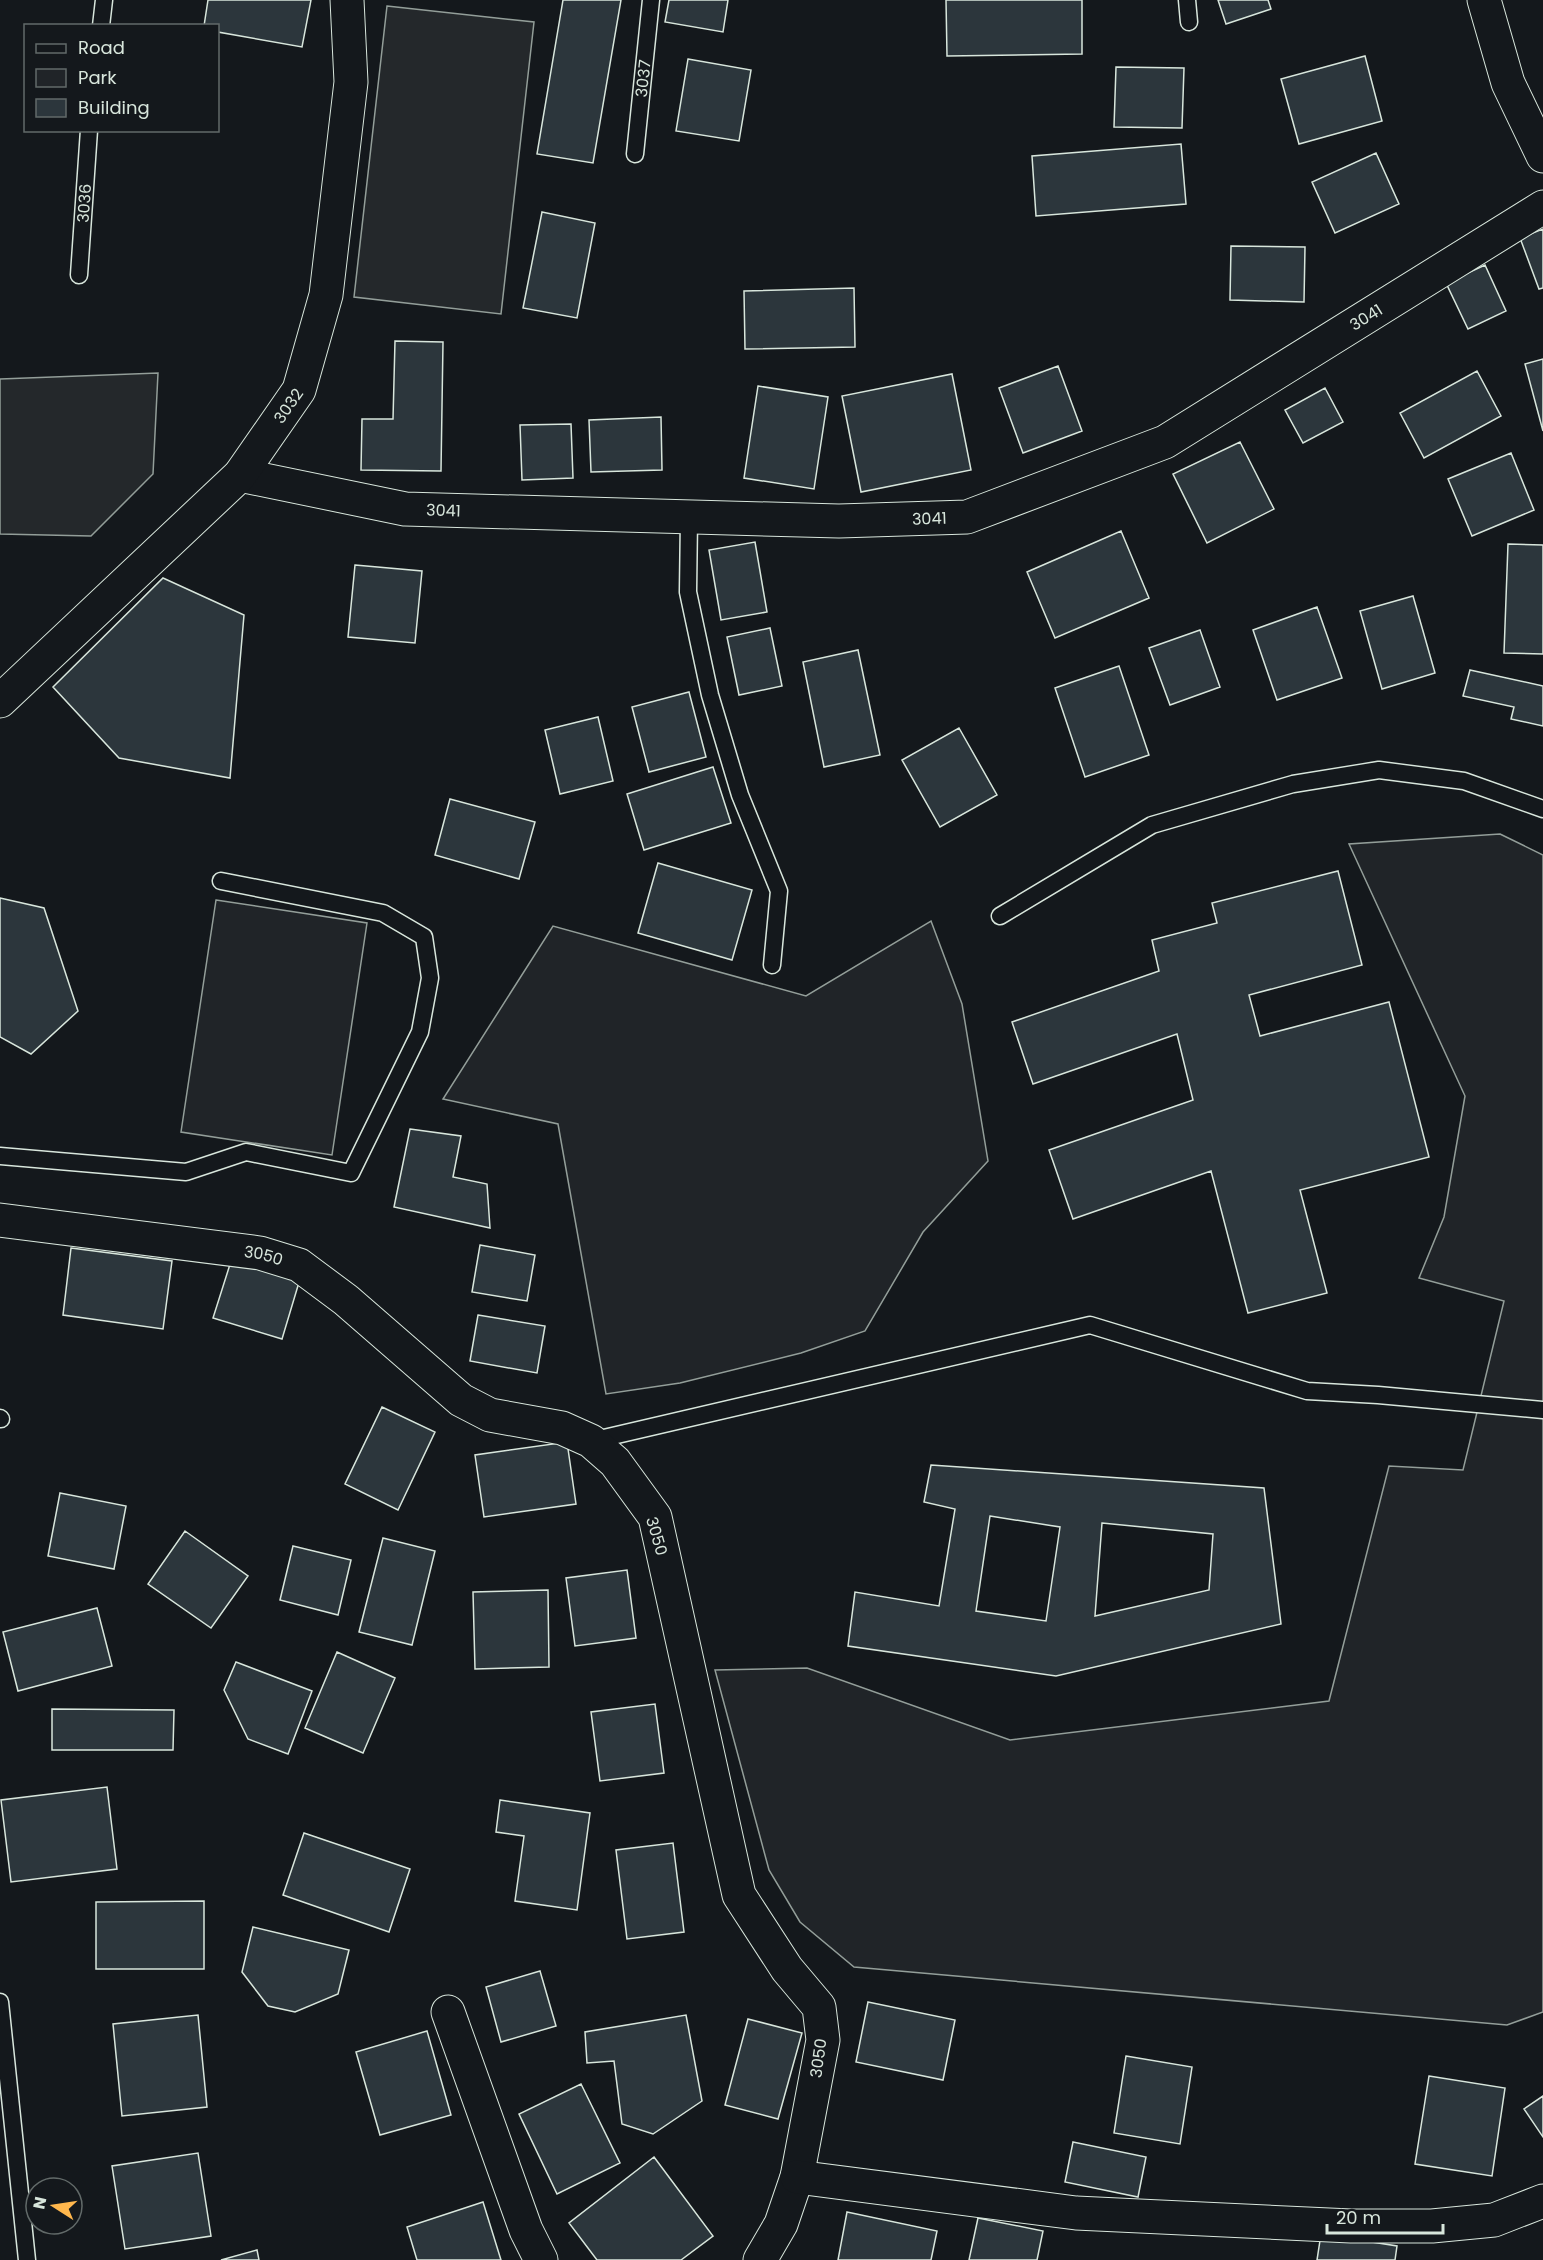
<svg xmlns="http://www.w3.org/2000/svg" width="1543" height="2260" viewBox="0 0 1543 2260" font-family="Poppins,sans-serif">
	<rect width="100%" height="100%" fill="#14181c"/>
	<!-- green -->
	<path fill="#202428" stroke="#939e99" stroke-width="1.5" d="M1500 834 1543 855V2012L1507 2025 854 1967 800 1922 769 1870 715 1670 807 1668 1010 1740 1329 1701 1389 1466 1463 1470 1504 1301 1419 1278 1444 1217 1465 1096 1349 844Z
		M216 900 367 923 332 1155 181 1132Z
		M931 921 962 1004 988 1161 923 1232 865 1331 801 1353 680 1383 606 1394 558 1124 443 1099 553 926 806 996Z"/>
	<!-- parking -->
	<path fill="#24282b" stroke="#939e99" stroke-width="1.5" d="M387 6 534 22 501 314 354 297Z
		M158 373 153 474 91 536 0 534V379Z"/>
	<!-- building -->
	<path fill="#2c363c" stroke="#d8e6dc" stroke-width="1.5" fill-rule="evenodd" d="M208 0H311L302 47 218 32V26H204Z
		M563 0H621L593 163 537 154Z
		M669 0H728L723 32 665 22Z
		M946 0H1082V54L947 56Z
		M1218 0H1268L1271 9 1226 24Z
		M1365 56 1382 121 1299 144 1281 79Z
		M688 59 751 70 739 141 676 131Z
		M1116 67 1184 68 1182 128 1114 127Z
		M1181 144 1186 204 1036 216 1032 156Z
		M1376 153 1399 204 1335 233 1312 182Z
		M542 212 595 223 577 318 523 308Z
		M1543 229V288L1539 289 1520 238Z
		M1231 246 1305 247 1304 302 1230 300Z
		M1485 265 1506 311 1468 329 1446 283Z
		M854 288 855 347 745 349 744 291Z
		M395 341 443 342 441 471 361 470 362 419H393Z
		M1543 359V431L1525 364Z
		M1058 366 1082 431 1023 453 999 388Z
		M1477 371 1501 416 1424 458 1400 413Z
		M952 374 971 470 861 492 842 396Z
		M758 386 828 397 814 489 744 478Z
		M1325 388 1343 422 1303 443 1285 410Z
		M661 417 662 470 591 472 589 420Z
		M571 424 573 478 522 480 520 425Z
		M1240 442 1274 509 1207 543 1173 474Z
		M1511 453 1534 510 1472 536 1448 479Z
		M1121 531 1149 598 1055 638 1027 572Z
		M755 542 767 612 721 620 709 550Z
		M1508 544 1543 545V654L1504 653Z
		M355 565 422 571 415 643 348 637Z
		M163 578 244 615 230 778 119 758 53 687Z
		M1413 596 1435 673 1382 689 1360 611Z
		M1317 607 1342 678 1277 700 1253 630Z
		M770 628 782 686 739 695 727 637Z
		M1200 630 1220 687 1170 705 1149 648Z
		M858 650 880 755 824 767 803 662Z
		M1119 666 1149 755 1085 777 1055 688Z
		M1470 670 1543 686V726L1511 719 1514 707 1463 696Z
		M689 692 706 757 649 772 632 707Z
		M598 717 613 781 560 794 545 730Z
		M959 728 997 795 940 827 902 760Z
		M713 767 731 823 644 850 627 794Z
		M450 799 535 822 519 879 435 855Z
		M658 863 752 890 732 960 638 933Z
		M1338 871 1362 965 1249 995 1260 1036 1389 1002 1429 1157 1300 1190 1327 1293 1248 1313 1211 1171 1073 1219 1049 1150 1193 1100 1177 1034 1033 1084 1012 1022 1159 971 1152 940 1217 923 1212 903Z
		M0 898 44 908 78 1011 31 1054 0 1037Z
		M410 1129 461 1136 453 1177 487 1184 490 1228 394 1207Z
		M480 1245 535 1255 527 1301 472 1292Z
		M71 1248 172 1261 163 1329 63 1315Z
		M232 1258 300 1279 282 1339 213 1318Z
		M478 1315 545 1326 537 1373 470 1361Z
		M382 1407 435 1432 398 1510 345 1484Z
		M567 1442 576 1504 484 1517 475 1455Z
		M931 1465 1264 1488 1281 1624 1056 1676 848 1646 855 1592 939 1606 955 1509 924 1502ZM990 1516 1060 1527 1046 1621 976 1611ZM1102 1523 1213 1534 1209 1590 1095 1616Z
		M60 1493 126 1506 114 1569 48 1556Z
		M185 1531 248 1576 211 1628 148 1584Z
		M383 1538 435 1551 412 1645 359 1632Z
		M293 1546 351 1560 338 1615 280 1600Z
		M627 1570 636 1638 575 1646 566 1578Z
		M548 1590 549 1667 475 1669 473 1592Z
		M97 1608 112 1666 18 1691 3 1632Z
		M337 1652 395 1678 363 1753 305 1728Z
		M236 1662 312 1691 288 1754 248 1739 224 1690Z
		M655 1704 664 1773 600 1781 591 1712Z
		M52 1709 174 1710 173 1750H52Z
		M107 1787 117 1869 11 1882 1 1800Z
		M500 1800 590 1813 577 1910 515 1901 524 1836 496 1832Z
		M304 1833 410 1869 389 1932 283 1895Z
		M673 1843 684 1932 627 1939 616 1850Z
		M204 1901V1969H96V1902Z
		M253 1927 349 1950 338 1994 295 2012 268 2006 242 1972Z
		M540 1971 556 2026 501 2042 486 1987Z
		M868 2002 955 2020 943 2080 856 2062Z
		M198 2015 207 2107 122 2116 113 2024Z
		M686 2015 702 2101 653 2134 622 2124 614 2061 587 2063 585 2032Z
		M748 2019 802 2033 778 2119 725 2105Z
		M427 2031 451 2115 380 2135 356 2052Z
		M1126 2056 1192 2067 1180 2144 1114 2133Z
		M1429 2076 1505 2088 1492 2176 1415 2164Z
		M581 2084 620 2163 557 2194 519 2114Z
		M1543 2096V2137L1524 2109Z
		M1073 2142 1146 2157 1138 2197 1065 2182Z
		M198 2153 211 2236 125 2249 112 2166Z
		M654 2157 713 2236 681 2260H597L569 2223Z
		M483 2202 501 2260H417L407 2227Z
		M847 2212 937 2231 931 2260H838Z
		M978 2218 1043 2231 1037 2260H969Z
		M1321 2234 1397 2246 1395 2260H1317Z
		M257 2250 259 2260H221Z"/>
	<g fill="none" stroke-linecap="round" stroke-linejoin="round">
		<!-- lane casing -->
		<g stroke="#d8e6dc" stroke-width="19">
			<g id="lane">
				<path d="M1187 0 1189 22"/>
				<path d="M101 26 104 0"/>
				<path id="s1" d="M635 154 651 0"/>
				<path id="s2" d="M79 275 89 130"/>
				<path d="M689 518 688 592 710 695 740 795 779 891 772 965"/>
				<path d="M1000 916 1152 825 1293 784 1379 770 1464 781 1543 809"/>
				<path d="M0 1156 186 1172 246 1152 351 1173 420 1032 430 978 424 937 383 913 221 881"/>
				<path d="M0 1418 1 1419"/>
				<path d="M591 1441 1090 1325 1307 1391 1378 1395 1543 1410"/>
				<path d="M0 2002 27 2260"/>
			</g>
		</g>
		<!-- street casing -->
		<g stroke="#d8e6dc" stroke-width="35">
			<g id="street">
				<path d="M1484 0 1508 83 1543 156"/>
				<path id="s3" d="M240 475 405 509 839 521 967 517 1165 442 1543 207"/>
				<path id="s4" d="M0 701 240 475 299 390 326 295 351 82 347 0"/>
				<path id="s5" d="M0 1220 260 1253 299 1265 346 1300 461 1400 490 1415 562 1428 591 1441 615 1462 655 1517 739 1895 787 1969 819 2007 823 2040 797 2177 781 2224 760 2260"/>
				<path d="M448 2012 526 2230 541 2260"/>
				<path d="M797 2177 1076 2213 1351 2226H1432L1494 2220 1543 2201"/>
			</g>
		</g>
		<!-- lane -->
		<use href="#lane" stroke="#14181c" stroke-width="16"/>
		<!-- street -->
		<use href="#street" stroke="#14181c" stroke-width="33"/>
	</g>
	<g text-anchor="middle" stroke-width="4.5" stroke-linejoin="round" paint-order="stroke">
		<!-- street labels -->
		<g font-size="16" fill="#d8e6dc" stroke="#14181c">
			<text dy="6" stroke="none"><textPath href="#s1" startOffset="76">3037</textPath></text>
			<text dy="6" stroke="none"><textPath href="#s2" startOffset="72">3036</textPath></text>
			<text dy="6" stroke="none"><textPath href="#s3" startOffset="1179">3041</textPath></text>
			<text dy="6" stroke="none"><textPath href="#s4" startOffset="414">3032</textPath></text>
			<text dy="6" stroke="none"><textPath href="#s3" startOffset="207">3041</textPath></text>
			<text dy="6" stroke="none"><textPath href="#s3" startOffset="693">3041</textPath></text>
			<text dy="6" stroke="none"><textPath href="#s5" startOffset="266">3050</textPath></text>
			<text transform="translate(657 1536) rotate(74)" y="6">3050</text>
			<text transform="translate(818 2058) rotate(-82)" y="6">3050</text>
		</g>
	</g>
	<!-- legend -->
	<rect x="24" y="24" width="195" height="108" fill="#14181c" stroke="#626a69" stroke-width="1.5"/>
	<rect x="36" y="44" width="30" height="9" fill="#14181c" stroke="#626a69" stroke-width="1.5"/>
	<text x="78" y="54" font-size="18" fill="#d8e6dc">Road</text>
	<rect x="36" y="69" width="30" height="18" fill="#202428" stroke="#626a69" stroke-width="1.5"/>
	<text x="78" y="84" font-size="18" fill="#d8e6dc">Park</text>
	<rect x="36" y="99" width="30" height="18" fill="#2c363c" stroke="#626a69" stroke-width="1.5"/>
	<text x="78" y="114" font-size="18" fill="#d8e6dc">Building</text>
	<!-- north arrow -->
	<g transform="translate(54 2206) rotate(282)"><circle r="28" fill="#14181c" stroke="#626a69" stroke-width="1.5"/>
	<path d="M0-4.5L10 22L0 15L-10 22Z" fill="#ffb74d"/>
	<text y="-9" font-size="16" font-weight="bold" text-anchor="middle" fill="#d8e6dc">N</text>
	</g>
	<!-- scale -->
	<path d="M1327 2224v9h116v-9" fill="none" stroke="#d8e6dc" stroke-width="3"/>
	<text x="1336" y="2224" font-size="18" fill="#d8e6dc" stroke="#14181c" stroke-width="4.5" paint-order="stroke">20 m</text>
</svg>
